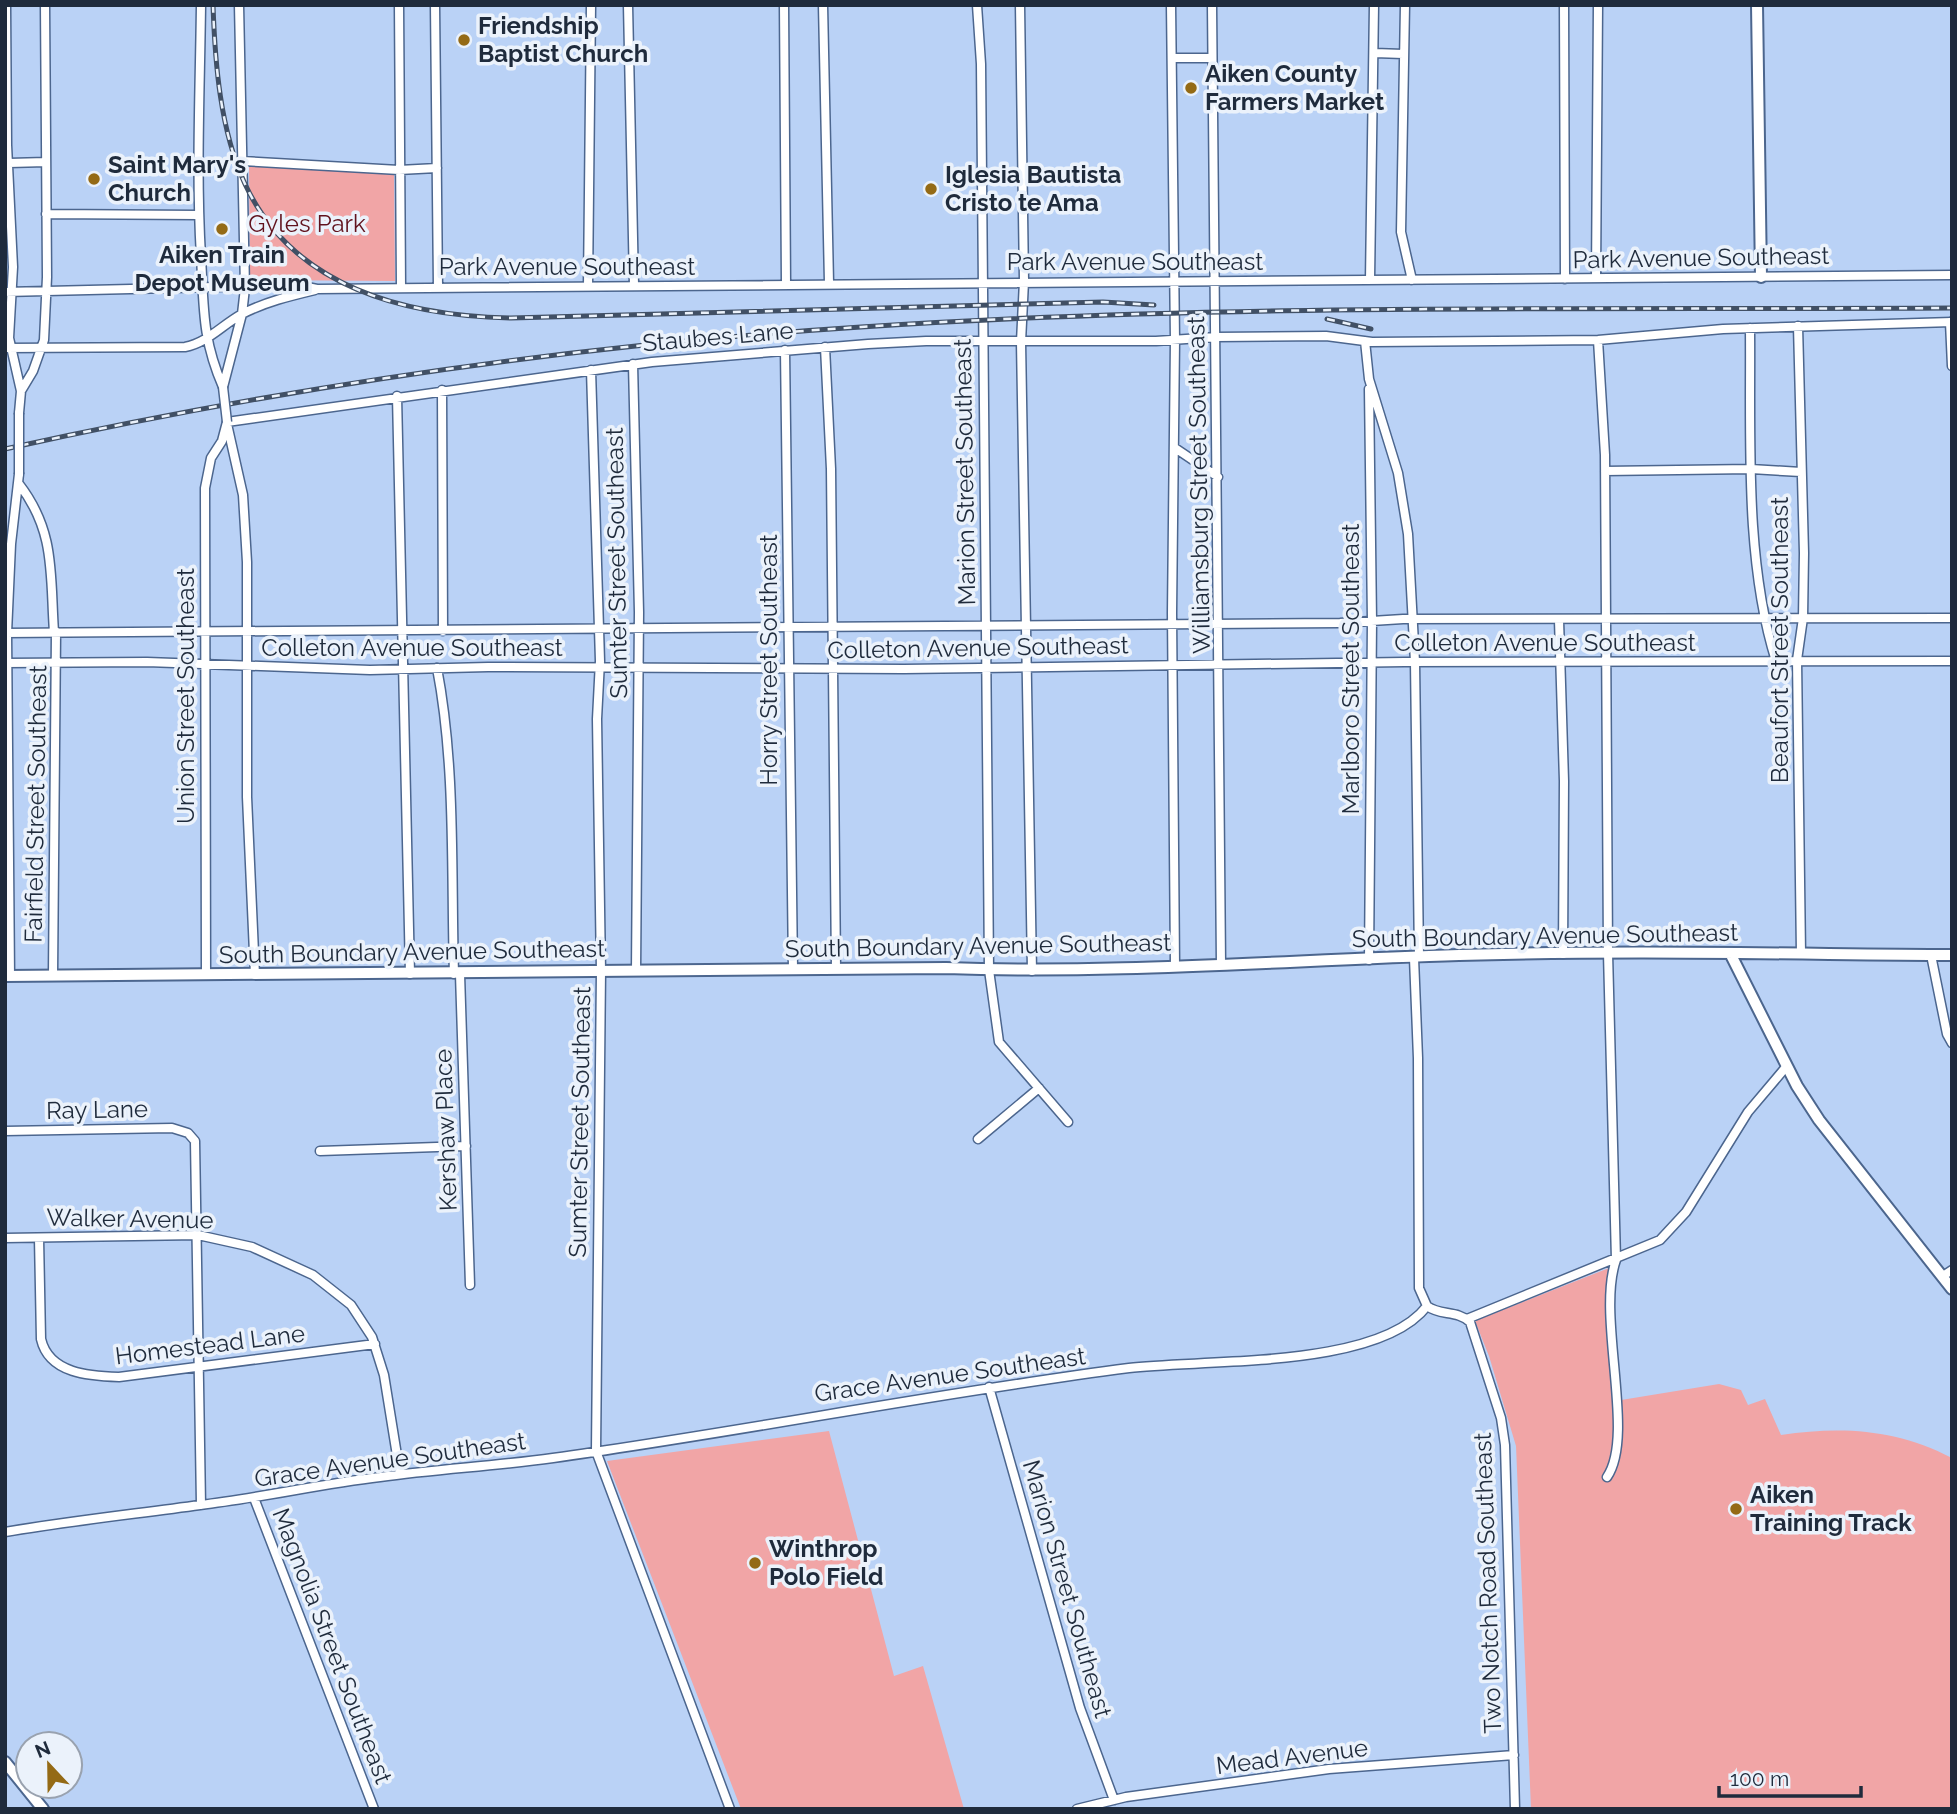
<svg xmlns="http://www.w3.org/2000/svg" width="1957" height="1814" viewBox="0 0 1957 1814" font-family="Raleway,sans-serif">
	<rect width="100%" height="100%" fill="#bad2f6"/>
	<!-- park -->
	<path fill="#f1a5a6" d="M249 166 394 173 395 281 250 280Z
		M1609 1268 1615 1401 1719 1384 1741 1390 1748 1405 1765 1399 1781 1435C1842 1426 1896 1429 1952 1458V1809H1531L1516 1446 1489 1356 1475 1321Z
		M829 1431 894 1676 923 1666 964 1809H741L607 1461Z"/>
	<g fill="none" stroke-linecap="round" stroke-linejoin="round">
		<!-- street casing -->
		<g stroke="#4c668e" stroke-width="11">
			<path id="street" d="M6 5 7 145 13 267 9 338 21 391 19 413
				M201 5C200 89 196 173 201 257 204 308 202 339 223 387
				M399 5 401 287
				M435 5 438 287
				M628 5 634 285
				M784 5 786 284
				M823 5 829 283
				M977 5 981 64 989 970 999 1042 1068 1122
				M1020 5 1024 281 1021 342 1032 971
				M1171 5 1175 340 1172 613 1175 966
				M1212 5 1221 964
				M1405 5 1401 232 1412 280
				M1564 5 1565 279
				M1375 53 1403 54
				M1172 58H1212
				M243 161 399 170 437 168
				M9 163 46 162
				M981 176H1022
				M46 214 199 215
				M1596 278 1598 5
				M1370 280 1374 5
				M588 286 591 5
				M5 292 297 285 317 289 1952 275
				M1950 322 1952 366
				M1798 326 1804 553 1803 618 1797 660 1801 954
				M1750 328C1751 434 1744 560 1776 661
				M1598 340 1605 455 1608 953 1616 1260C1596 1316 1636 1435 1607 1477
				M1365 341 1369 379 1398 473 1408 534 1415 662 1419 957
				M825 347 831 469 836 969
				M5 348 185 347C207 343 222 325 242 314 265 302 290 296 315 290
				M785 350 793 969
				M633 364 639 612 636 971
				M591 370 600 661 597 719 601 971 596 1451 730 1809
				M223 387 242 314 245 288 239 5
				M1369 389 1372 621 1369 960
				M442 390 443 631
				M21 391 33 371 44 340 47 277 45 5
				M397 396 410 974
				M227 422 652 362 868 344 926 341H1156L1216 337 1326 336 1372 342 1598 340 1723 329 1952 322
				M227 424 243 495 247 562V797L255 975
				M1175 448 1218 477
				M1605 471 1751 469 1801 472
				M19 484C56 532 50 575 54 632
				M1559 620 1564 781 1563 954
				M5 633 1340 623 1403 619 1952 618
				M5 663 147 662 370 670 488 667 904 669 1404 662 1952 661
				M437 668C456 767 451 873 454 974
				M1931 955 1947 1034 1952 1043
				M1414 958 1418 1058 1419 1288 1427 1306
				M460 974 470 1285
				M206 975 205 488 211 458 222 441 227 422
				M10 976 7 633 11 544 19 474
				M53 976 56 632
				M5 1131 172 1128 188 1133 195 1141 201 1505
				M978 1139 1039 1088
				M320 1151 466 1146
				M5 1238 198 1235 252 1247 313 1275 351 1305 372 1337 384 1375 400 1474
				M39 1238 41 1339C49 1374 90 1376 119 1377L375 1344
				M1943 1276 1952 1270
				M1427 1306C1440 1316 1457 1310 1470 1322L1501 1418 1505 1445 1515 1809
				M1467 1319 1660 1240 1686 1212 1748 1112 1786 1067
				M989 1387 1080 1708 1114 1800
				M254 1498 374 1809
				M5 1532C70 1521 135 1514 200 1505 260 1498 320 1484 380 1477 437 1469 496 1466 553 1458 746 1431 936 1393 1129 1368 1205 1359 1379 1369 1427 1306
				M1077 1809 1126 1797 1329 1769 1514 1755"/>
		</g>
		<!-- secondary casing -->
		<g stroke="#4c668e" stroke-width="14">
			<path id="secondary" d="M1757 5 1761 277
				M1730 953 1797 1086 1819 1120 1952 1289
				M5 976 946 968C1117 974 1288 960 1459 955 1623 950 1788 954 1952 955
				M5 1762 43 1809"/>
		</g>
		<!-- street -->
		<use href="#street" stroke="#fff" stroke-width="8"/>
		<!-- secondary -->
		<use href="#secondary" stroke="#fff" stroke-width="10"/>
		<!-- rail casing -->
		<g stroke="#415065" stroke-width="5">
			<path id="rail" d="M213 5C215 63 220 130 245 184 293 288 406 316 511 318L1103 302 1154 305
				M1327 319 1371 329
				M5 449C286 387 574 345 861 327 1224 303 1588 310 1952 308"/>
		</g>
		<!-- rail -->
		<use href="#rail" stroke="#ebf2fb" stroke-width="2.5" stroke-dasharray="8" stroke-linecap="butt"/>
		<!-- street-bridge casing -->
		<g stroke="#4c668e" stroke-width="11" stroke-linecap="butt">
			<path id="street-bridge" d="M223 387 227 422
				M19 413V474"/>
		</g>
		<!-- street-bridge -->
		<use href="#street-bridge" stroke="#fff" stroke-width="8"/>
	</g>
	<!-- markers -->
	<g fill="#946a15" stroke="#ebf2fb" stroke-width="2.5">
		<circle cx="464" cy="40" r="7"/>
		<circle cx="1191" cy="88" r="7"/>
		<circle cx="94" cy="179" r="7"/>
		<circle cx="931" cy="189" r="7"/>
		<circle cx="222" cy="229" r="7"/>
		<circle cx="1736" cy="1509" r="7"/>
		<circle cx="755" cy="1563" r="7"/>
	</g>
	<g text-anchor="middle" stroke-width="7" stroke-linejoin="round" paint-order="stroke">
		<!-- poi labels -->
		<g font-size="24" font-weight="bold" fill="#1f2b3c" stroke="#ebf2fb" text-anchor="start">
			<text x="478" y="34">Friendship<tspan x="478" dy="28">Baptist Church</tspan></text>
			<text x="1205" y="82">Aiken County<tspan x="1205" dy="28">Farmers Market</tspan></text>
			<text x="108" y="173">Saint Mary's<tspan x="108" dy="28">Church</tspan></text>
			<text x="945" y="183">Iglesia Bautista<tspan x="945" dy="28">Cristo te Ama</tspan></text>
			<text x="222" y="263" text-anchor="middle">Aiken Train<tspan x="222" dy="28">Depot Museum</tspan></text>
			<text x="1750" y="1503">Aiken<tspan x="1750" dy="28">Training Track</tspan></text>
			<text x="769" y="1557">Winthrop<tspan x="769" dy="28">Polo Field</tspan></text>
		</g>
		<!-- park labels -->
		<g font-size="24" fill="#61121d" stroke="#ebf2fb">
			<text x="307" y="232">Gyles Park</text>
		</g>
		<!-- street labels -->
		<g font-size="24" fill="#1f2b3c" stroke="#ebf2fb">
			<text transform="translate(1701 258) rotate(-1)" y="8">Park Avenue Southeast</text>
			<text x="1135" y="270">Park Avenue Southeast</text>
			<text x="567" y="275">Park Avenue Southeast</text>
			<text transform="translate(718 337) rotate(-5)" y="8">Staubes Lane</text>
			<text transform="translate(965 472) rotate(-91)" y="8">Marion Street Southeast</text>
			<text transform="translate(1199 485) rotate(-91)" y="8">Williamsburg Street Southeast</text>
			<text transform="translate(617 563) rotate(-91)" y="8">Sumter Street Southeast</text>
			<text transform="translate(1780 640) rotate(-90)" y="8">Beaufort Street Southeast</text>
			<text x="1545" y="651">Colleton Avenue Southeast</text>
			<text x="412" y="656">Colleton Avenue Southeast</text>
			<text transform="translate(978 648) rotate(-1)" y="8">Colleton Avenue Southeast</text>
			<text transform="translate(769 660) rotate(-90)" y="8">Horry Street Southeast</text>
			<text transform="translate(1351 669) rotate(-90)" y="8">Marlboro Street Southeast</text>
			<text transform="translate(186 696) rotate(-90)" y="8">Union Street Southeast</text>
			<text transform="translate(36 804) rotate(-89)" y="8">Fairfield Street Southeast</text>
			<text transform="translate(1545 936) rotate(-1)" y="8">South Boundary Avenue Southeast</text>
			<text transform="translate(978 946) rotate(-1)" y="8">South Boundary Avenue Southeast</text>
			<text transform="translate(412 952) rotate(-1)" y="8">South Boundary Avenue Southeast</text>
			<text transform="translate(97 1110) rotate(-1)" y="8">Ray Lane</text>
			<text transform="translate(580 1122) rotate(-89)" y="8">Sumter Street Southeast</text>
			<text transform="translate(446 1130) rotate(-92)" y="8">Kershaw Place</text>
			<text transform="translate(130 1219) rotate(1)" y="8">Walker Avenue</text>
			<text transform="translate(210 1345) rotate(-7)" y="8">Homestead Lane</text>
			<text transform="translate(950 1375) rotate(-8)" y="8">Grace Avenue Southeast</text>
			<text transform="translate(390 1460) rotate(-8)" y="8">Grace Avenue Southeast</text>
			<text transform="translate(1488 1583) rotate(-92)" y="8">Two Notch Road Southeast</text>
			<text transform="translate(1067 1589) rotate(74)" y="8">Marion Street Southeast</text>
			<text transform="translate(332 1646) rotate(69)" y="8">Magnolia Street Southeast</text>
			<text transform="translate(1292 1757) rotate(-7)" y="8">Mead Avenue</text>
		</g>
	</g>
	<!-- border -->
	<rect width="1957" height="1814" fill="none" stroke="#1f2b3c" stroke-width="14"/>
	<!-- north arrow -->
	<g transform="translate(49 1765) rotate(338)"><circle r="33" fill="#ebf2fb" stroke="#99a2af" stroke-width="2"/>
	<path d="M0-5L12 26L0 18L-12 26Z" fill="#946a15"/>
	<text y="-10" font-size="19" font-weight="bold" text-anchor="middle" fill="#1f2b3c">N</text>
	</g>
	<!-- scale -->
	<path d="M1719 1786v10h142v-10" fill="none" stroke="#1f2b3c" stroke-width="3.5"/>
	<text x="1730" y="1786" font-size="21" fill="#1f2b3c" stroke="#ebf2fb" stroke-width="5" paint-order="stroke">100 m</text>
</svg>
